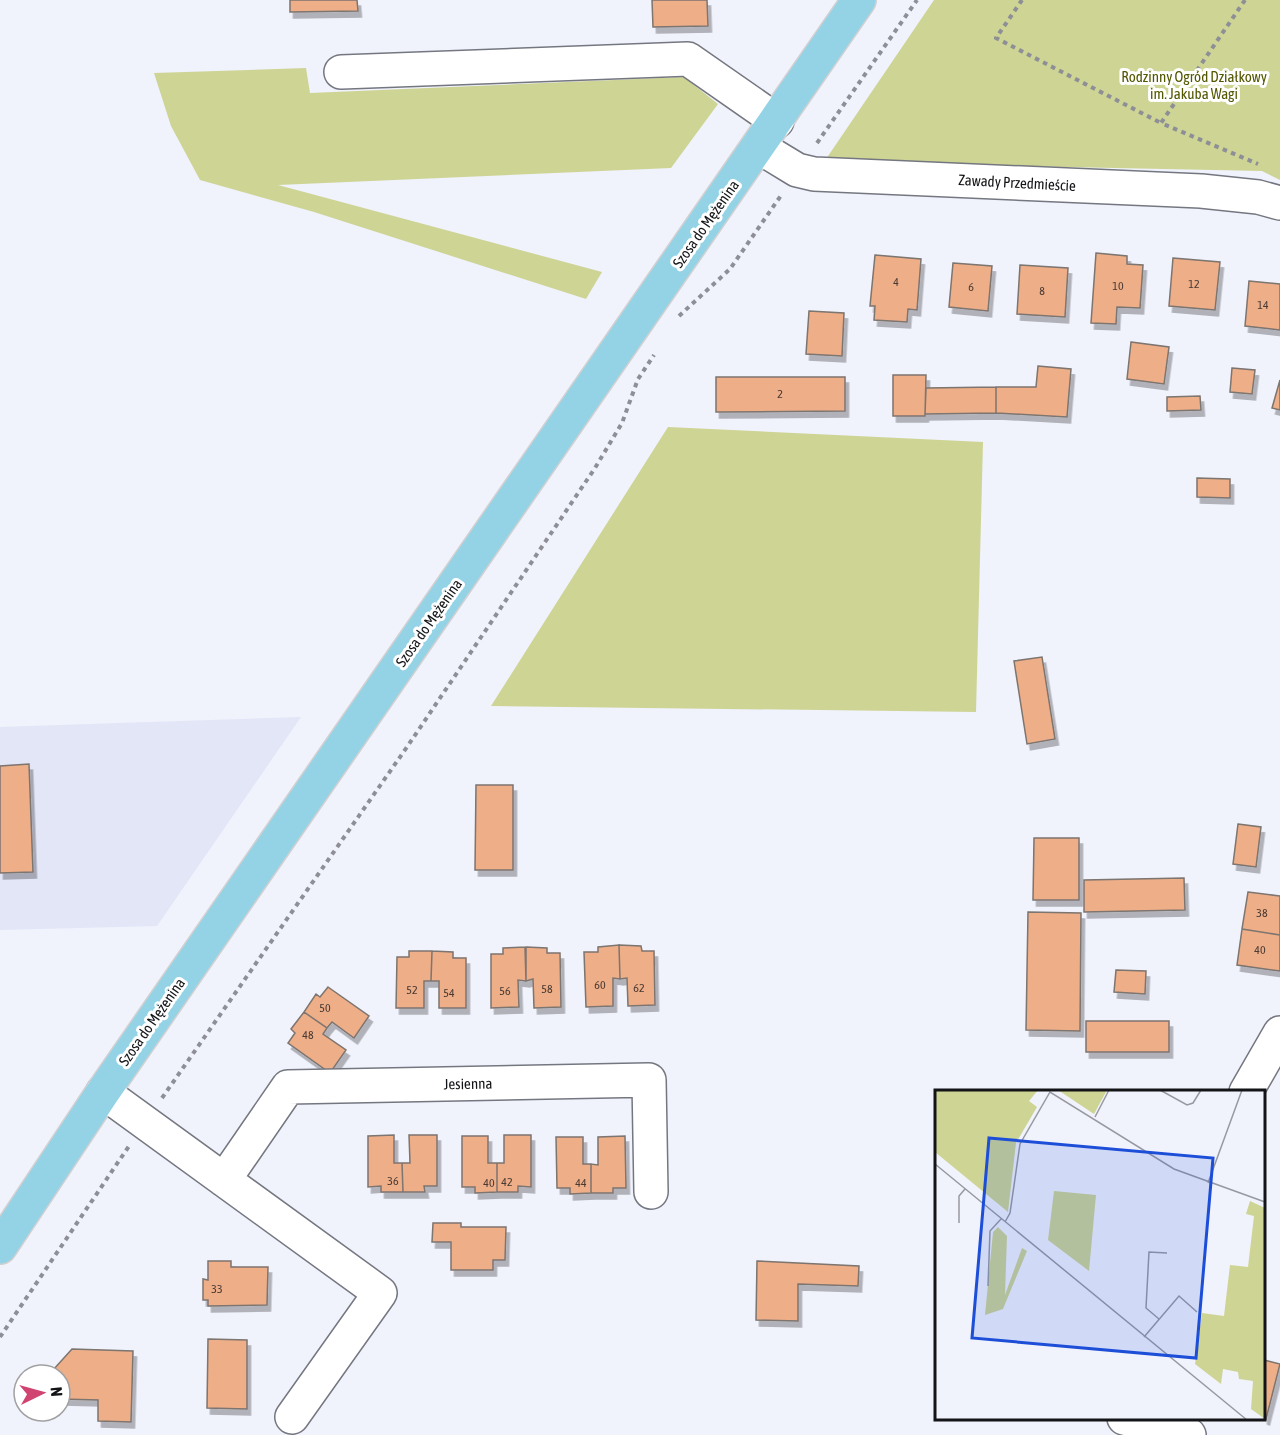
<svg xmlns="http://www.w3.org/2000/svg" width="1280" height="1435" viewBox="0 0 1280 1435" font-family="'Asap Condensed',sans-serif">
	<defs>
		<filter id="shadow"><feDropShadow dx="3.5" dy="6" stdDeviation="0" flood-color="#0004"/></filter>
	</defs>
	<rect width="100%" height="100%" fill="#f0f2fc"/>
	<!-- built -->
	<path fill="#e2e6f7" d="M301 717 157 926 0 930V727Z"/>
	<!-- green -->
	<path fill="#ced494" d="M934 0H1280V180L1262 171 824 162Z
		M306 68 310 93 684 77 718 104 671 168 278 185 602 272 586 299 314 212 200 180 171 126 154 73Z
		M668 427 983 442 976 712 491 706Z"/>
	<!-- building -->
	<path fill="#edae88" stroke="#7d746f" stroke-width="1.5" filter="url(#shadow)" d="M290 0H357L358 11 290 12Z
		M652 0H707L708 26 653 27Z
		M1096 253 1127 256V264L1143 265 1140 308 1117 307 1116 324 1091 323Z
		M875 255 921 259 917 310 908 309 907 322 874 320 875 306H870Z
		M1173 258 1220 262 1215 310 1169 306Z
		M953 263 992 266 988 311 949 307Z
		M1020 265 1068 268 1065 317 1017 314Z
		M1249 281 1280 284V330L1245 326Z
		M809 311 844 313 842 356 806 354Z
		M1131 342 1169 347 1164 384 1127 379Z
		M1038 366 1071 369 1067 417 996 413V387H1036Z
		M1232 368 1255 370 1252 394 1230 392Z
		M893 375H926L925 416H893Z
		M716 377H845V411L716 412Z
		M1280 380V410L1272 408Z
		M996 387V413L925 414 926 388Z
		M1200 396 1201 410 1167 411V397Z
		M1197 478 1230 479V498L1197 497Z
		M1042 657 1055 739 1027 744 1014 661Z
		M29 764 33 872 0 873V766Z
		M476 785H513V870H475Z
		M1238 824 1261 827 1256 867 1233 864Z
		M1034 838H1079V900H1033Z
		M1184 878 1185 910 1084 912V880Z
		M1248 892 1280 896V935L1242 929Z
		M1028 912 1081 913 1080 1031 1026 1030Z
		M1242 929 1280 935V971L1237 965Z
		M619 945 641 946 642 951H654L655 1005 628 1006 627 978 620 979Z
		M619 945 620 979 613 978V1006L586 1007 584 952H598V947Z
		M525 947 526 981 518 980 519 1007 491 1008V954H503V948Z
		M526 947 547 948V953H560L561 1007 534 1008 533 979 526 981Z
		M409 951H432L431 981H424V1008H396L397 957H409Z
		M432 951 453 952V958H466V1008H439V981H431Z
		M1116 970 1146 971 1145 994 1114 992Z
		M328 987 369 1016 354 1038 332 1022 327 1028 304 1012 316 994 320 997Z
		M304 1012 327 1028 323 1034 346 1050 330 1073 288 1043 295 1033 291 1029Z
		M1086 1021H1169V1052H1086Z
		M394 1135V1163H402L403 1192H381V1186L368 1187V1136Z
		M409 1135H437V1186H424L425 1192H403L402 1163H410Z
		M504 1135H531V1187L518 1186V1192H497V1163H504Z
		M462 1136H488V1163H497V1192L475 1193V1187H462Z
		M625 1136 626 1188H613V1193H591V1164L598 1165V1137Z
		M556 1137H583V1164H591V1193L570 1194V1188H557Z
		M433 1223H461V1227H506L505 1260H493V1270H451V1242H432Z
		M208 1261H231V1267H268L267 1305 208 1306V1300H203V1279L208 1280Z
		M757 1261 859 1266 858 1286 798 1284V1321L756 1320Z
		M208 1339 247 1340V1409L207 1408Z
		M72 1349 133 1351 131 1422 98 1421V1400L60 1399V1375H53V1370Z
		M1264 1360 1280 1364 1266 1419 1264 1418Z"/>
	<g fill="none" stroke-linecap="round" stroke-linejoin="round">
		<!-- minor casing -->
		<g stroke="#757780" stroke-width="36">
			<path id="minor" d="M341 72 688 59 777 121
				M759 147 797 170 814 174 1201 191 1258 197 1280 203
				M103 1092 380 1293 292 1417
				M1246 1092 1280 1033
				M224 1180 288 1087 649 1080 651 1192
				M1124 1418 1189 1435"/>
		</g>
		<!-- major casing -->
		<g stroke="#d0d0d1" stroke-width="36">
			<path id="major" d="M0 1247 103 1092 859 0"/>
		</g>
		<!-- path -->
		<path stroke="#8e8f96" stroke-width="4" stroke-dasharray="4.5 4.5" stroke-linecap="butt" d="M1022 0 996 38 1161 123
			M1245 0 1161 123 1258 164
			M817 143 917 0
			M679 316 730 269 782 194
			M162 1098 407 747 595 468 622 423 638 379 654 355
			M0 1337 129 1146"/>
		<!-- minor -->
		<use href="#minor" stroke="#fff" stroke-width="33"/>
		<!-- major -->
		<use href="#major" stroke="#94d3e6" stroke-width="33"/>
	</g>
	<g text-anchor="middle" stroke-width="6" stroke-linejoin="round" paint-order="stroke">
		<!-- number labels -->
		<g font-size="12" fill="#4a3a33">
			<text x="896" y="286">4</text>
			<text x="1194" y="288">12</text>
			<text x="1118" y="290">10</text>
			<text x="971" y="291">6</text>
			<text x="1042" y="295">8</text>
			<text x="1263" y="309">14</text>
			<text x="780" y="398">2</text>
			<text x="1262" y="917">38</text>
			<text x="1260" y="954">40</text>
			<text x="600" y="989">60</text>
			<text x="639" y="992">62</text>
			<text x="547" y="993">58</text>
			<text x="412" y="994">52</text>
			<text x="505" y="995">56</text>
			<text x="449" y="997">54</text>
			<text x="325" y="1012">50</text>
			<text x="308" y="1039">48</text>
			<text x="393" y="1185">36</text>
			<text x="507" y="1186">42</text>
			<text x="489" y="1187">40</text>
			<text x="581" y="1187">44</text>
			<text x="217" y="1293">33</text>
		</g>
		<!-- park labels -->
		<g font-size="15" fill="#535702" stroke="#fff">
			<text x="1194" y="82">Rodzinny Ogród Działkowy<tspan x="1194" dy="17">im. Jakuba Wagi</tspan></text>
		</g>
		<!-- street labels -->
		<g font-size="15" fill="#131417" stroke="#fff">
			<text transform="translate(1017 183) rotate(3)" y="5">Zawady Przedmieście</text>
			<text transform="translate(706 224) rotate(-55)" y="5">Szosa do Mężenina</text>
			<text transform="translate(429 623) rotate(-55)" y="5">Szosa do Mężenina</text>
			<text transform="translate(152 1022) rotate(-55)" y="5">Szosa do Mężenina</text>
			<text transform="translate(468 1084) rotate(-1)" y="5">Jesienna</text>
		</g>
	</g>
	<!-- overview -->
	<g transform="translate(935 1090)">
		<rect width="330" height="330" fill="#f0f2fc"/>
		<path d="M0 0H103L94 11 102 17 81 53 73 122 0 62ZM123 0H172L159 24ZM119 101 161 105 154 181 113 150ZM315 111 330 118V329L316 319 318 291 304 289 303 282 288 279 286 294 260 274 267 223 289 226 295 175 313 177 319 126 311 124ZM63 137 72 146 70 205 87 158 92 161 68 219 50 225 58 142Z" fill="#ced494"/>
		<path fill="none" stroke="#9899a0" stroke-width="1.5" d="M225 0 252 15 258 13 266 0M160 27 174 0M0 74 312 330M273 93 307 0M70 132 75 123 85 54 115 2 239 79 330 112M24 133V106L30 99M53 196 55 141 66 129M224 229 211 218 214 162 232 163M209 247 244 206 262 222"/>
		<path fill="#1d4ed8" fill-opacity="0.15" stroke="#1d4ed8" stroke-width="3" d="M54 48 278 68 261 268 37 248Z"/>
		<rect width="330" height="330" fill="none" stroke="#131417" stroke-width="3"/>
	</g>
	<!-- north arrow -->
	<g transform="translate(42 1393) rotate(85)"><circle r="28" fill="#ffffff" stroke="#a1a1a2" stroke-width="1.5"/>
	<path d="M0-4.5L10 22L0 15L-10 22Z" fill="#d14472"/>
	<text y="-9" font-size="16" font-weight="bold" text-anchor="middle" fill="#131417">N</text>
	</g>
</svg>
